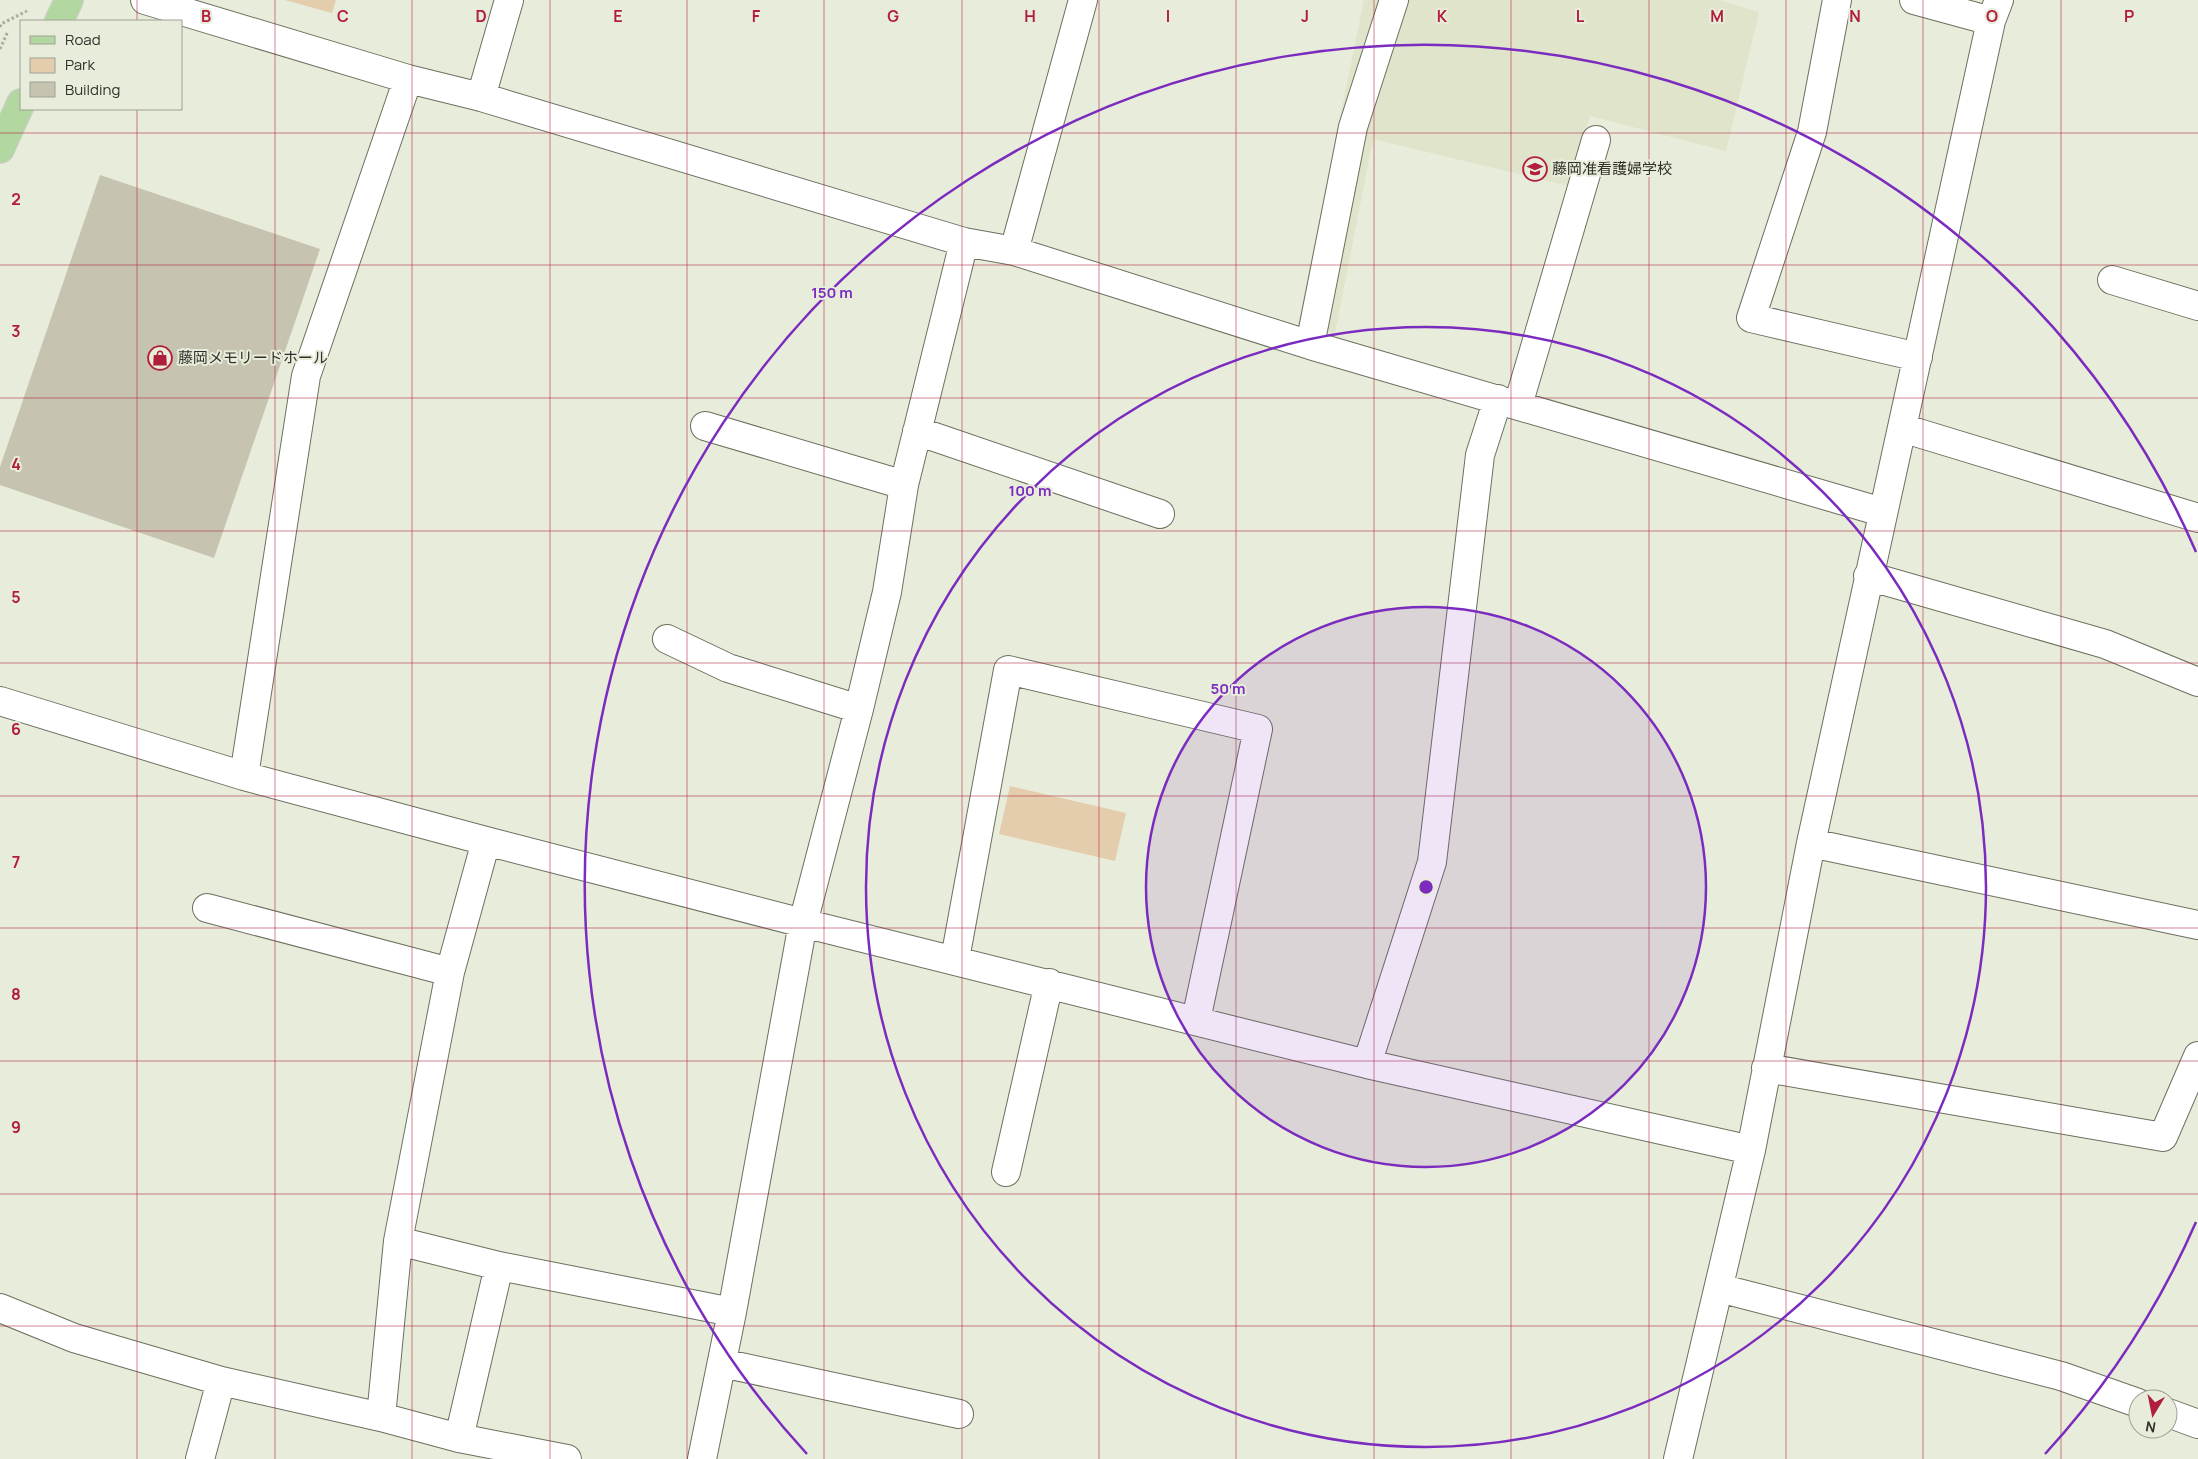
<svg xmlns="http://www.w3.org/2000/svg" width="2198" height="1459" viewBox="0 0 2198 1459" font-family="Manrope,'Noto Sans JP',sans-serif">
	<rect width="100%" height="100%" fill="#e8ecda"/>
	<!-- built -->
	<path fill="#dfe4ca" d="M1364 0H1719L1759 12 1726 151 1590 116 1569 186 1373 139 1335 333 1298 324Z"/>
	<!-- green -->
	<path fill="#e4cdad" d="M285 0H336L332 13Z
		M1010 786 1126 813 1115 861 999 834Z"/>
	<!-- building -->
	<path fill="#c7c3b1" d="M100 175 320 249 214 558 0 485V467Z"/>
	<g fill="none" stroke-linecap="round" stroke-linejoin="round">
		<!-- minor casing -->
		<g stroke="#6c705f" stroke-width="30">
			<path id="minor" d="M145 0 408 79 481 97 964 242 1014 251 1310 345 1882 512
				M1837 0 1812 132 1751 318 1918 357
				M1914 0 1991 21
				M481 97 509 0
				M1014 251 1083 0
				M2112 280 2198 306
				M1310 345 1353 127 1394 0
				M1518 405 1596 140
				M705 426 904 485
				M1902 428 2198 518
				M917 431 1160 514
				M1868 576 2105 644 2198 682
				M667 639 728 668 859 709
				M0 701 244 776 486 841 803 923 1367 1064 1751 1150
				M244 776 306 376 408 79
				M1811 843 2198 925
				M207 908 450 972
				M955 959 1008 670 1258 729 1196 1020
				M1367 1064 1432 862 1480 455 1498 399
				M1766 1068 2163 1137 2198 1056
				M1006 1172 1049 983
				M398 1241 499 1266 459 1438
				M499 1266 732 1312
				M1719 1288 2061 1376 2138 1403
				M0 1308 74 1338 221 1381 381 1417 459 1438 567 1459
				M722 1363 959 1414
				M2168 1413 2198 1424
				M381 1417 398 1241 450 972 486 841
				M200 1459 221 1381
				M702 1459 732 1312 803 923 859 709 887 592 904 485 964 242
				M1678 1459 1751 1150 1811 843 1991 21 1999 0"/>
		</g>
		<!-- major casing -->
		<g stroke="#cdcecc" stroke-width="30">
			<path id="major" d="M59 21 69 0
				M0 149 21 103"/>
		</g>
		<!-- path -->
		<path stroke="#a7ab9d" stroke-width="3" stroke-dasharray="2.5 2.5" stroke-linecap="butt" d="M0 27 1 24 27 11
			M0 49 8 31"/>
		<!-- minor -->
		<use href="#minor" stroke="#fff" stroke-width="28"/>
		<!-- major -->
		<use href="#major" stroke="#b2d7a1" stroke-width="28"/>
	</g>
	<!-- grid -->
	<path fill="none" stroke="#b11e3d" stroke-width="1" stroke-opacity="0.55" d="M137 0V21M275 0V1459M412 0V1459M550 0V1459M687 0V1459M824 0V1459M962 0V1459M1099 0V1459M1236 0V1459M1374 0V1459M1511 0V1459M1649 0V1459M1786 0V1459M1923 0V1459M2061 0V1459M137 109V1459M0 133H2198M0 265H2198M0 398H2198M0 531H2198M0 663H2198M0 796H2198M0 928H2198M0 1061H2198M0 1194H2198M0 1326H2198"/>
	<!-- distance rings -->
	<circle cx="1426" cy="887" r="280" fill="#7b2cbf" fill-opacity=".12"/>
	<g fill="none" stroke="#7b2cbf" stroke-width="2.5">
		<circle cx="1426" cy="887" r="280"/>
		<circle cx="1426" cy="887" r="560"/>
		<path d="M2196 1222A840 840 0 0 1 2045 1454M807 1454A840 840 0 1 1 2196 552"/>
	</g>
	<!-- icons -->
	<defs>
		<g id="university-ring" transform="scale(1.25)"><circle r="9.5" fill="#e8ecda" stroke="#b11e3d" stroke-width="1.5"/><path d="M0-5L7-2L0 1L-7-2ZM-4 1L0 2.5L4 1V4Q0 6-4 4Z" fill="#b11e3d"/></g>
		<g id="shop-ring" transform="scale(1.25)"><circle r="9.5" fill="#e8ecda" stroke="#b11e3d" stroke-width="1.5"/><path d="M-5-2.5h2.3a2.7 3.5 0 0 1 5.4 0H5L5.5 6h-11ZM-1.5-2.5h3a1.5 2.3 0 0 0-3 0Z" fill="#b11e3d"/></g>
	</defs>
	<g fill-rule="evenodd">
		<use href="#university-ring" x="1535" y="169"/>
		<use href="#shop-ring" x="160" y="358"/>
	</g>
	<g text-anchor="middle" stroke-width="4" stroke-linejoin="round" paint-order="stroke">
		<!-- poi labels -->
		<g font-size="15" fill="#2f312a" stroke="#e8ecda" text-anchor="start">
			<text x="1552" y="174">藤岡准看護婦学校</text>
			<text x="178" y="363">藤岡メモリードホール</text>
		</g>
	</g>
	<g font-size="16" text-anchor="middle" font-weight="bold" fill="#b11e3d" stroke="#e8ecda" stroke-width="4" stroke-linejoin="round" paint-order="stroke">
		<text x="206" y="22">B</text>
		<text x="343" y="22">C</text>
		<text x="481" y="22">D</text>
		<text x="618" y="22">E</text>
		<text x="756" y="22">F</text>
		<text x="893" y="22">G</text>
		<text x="1030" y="22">H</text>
		<text x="1168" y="22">I</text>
		<text x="1305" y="22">J</text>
		<text x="1442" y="22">K</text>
		<text x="1580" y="22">L</text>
		<text x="1717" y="22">M</text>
		<text x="1855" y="22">N</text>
		<text x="1992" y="22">O</text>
		<text x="2129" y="22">P</text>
		<text x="16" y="205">2</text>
		<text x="16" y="337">3</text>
		<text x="16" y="470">4</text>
		<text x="16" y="603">5</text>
		<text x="16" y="735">6</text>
		<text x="16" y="868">7</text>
		<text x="16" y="1000">8</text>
		<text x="16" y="1133">9</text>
	</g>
	<circle cx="1426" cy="887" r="8" fill="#7b2cbf" stroke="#e8ecda" stroke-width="2.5"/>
	<g font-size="15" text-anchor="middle" font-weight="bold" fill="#7b2cbf" stroke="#e8ecda" stroke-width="4" stroke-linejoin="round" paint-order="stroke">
		<text x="832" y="298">150 m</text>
		<text x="1030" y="496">100 m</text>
		<text x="1228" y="694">50 m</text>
	</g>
	<!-- legend -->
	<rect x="20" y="20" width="162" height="90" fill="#e8ecda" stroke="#9ea194"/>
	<rect x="30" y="36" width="25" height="8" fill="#b2d7a1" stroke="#9ea194"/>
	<text x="65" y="45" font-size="15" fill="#2f312a">Road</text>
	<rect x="30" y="58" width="25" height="15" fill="#e4cdad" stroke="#9ea194"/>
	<text x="65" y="70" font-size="15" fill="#2f312a">Park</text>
	<rect x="30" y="82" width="25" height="15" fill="#c7c3b1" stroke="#9ea194"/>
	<text x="65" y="95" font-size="15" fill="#2f312a">Building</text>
	<!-- north arrow -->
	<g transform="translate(2153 1414) rotate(190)"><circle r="24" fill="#e8ecda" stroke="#9ea194"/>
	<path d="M0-4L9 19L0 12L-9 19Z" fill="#b11e3d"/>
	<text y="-8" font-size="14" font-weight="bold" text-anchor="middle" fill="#2f312a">N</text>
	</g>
</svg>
